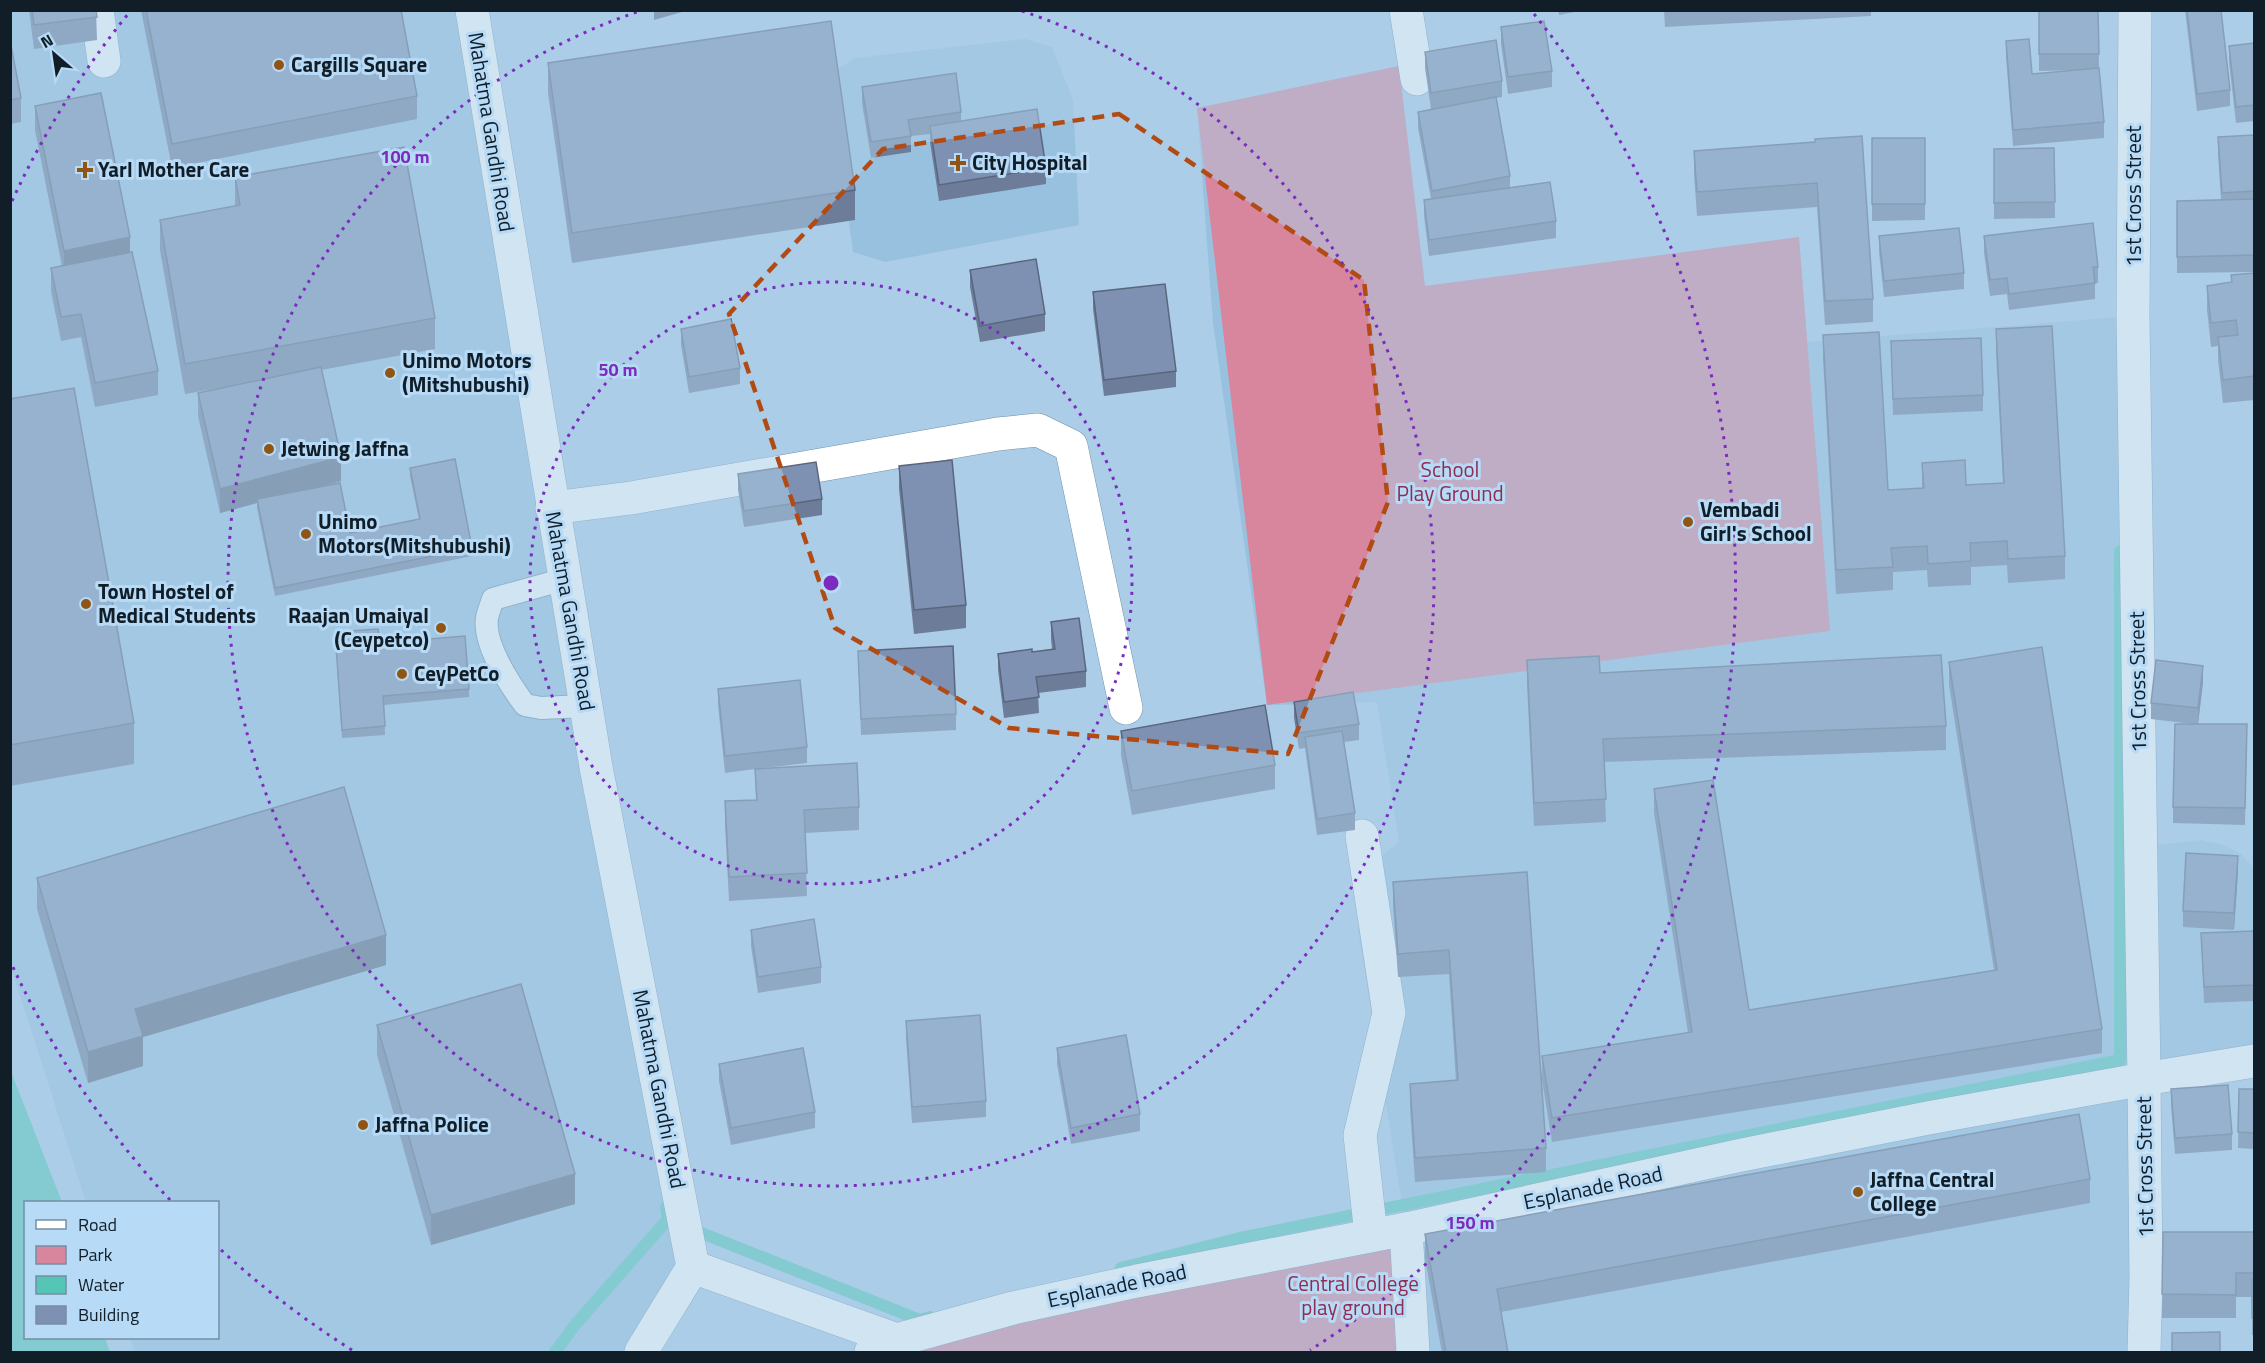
<svg xmlns="http://www.w3.org/2000/svg" width="2265" height="1363" viewBox="0 0 2265 1363" font-family="'Titillium Web',sans-serif">
	<rect width="100%" height="100%" fill="#abcde8"/>
	<!-- built -->
	<path fill="#98c0df" d="M10 11H472L693 1267 641 1352H135L130 1338H218V1202H86L11 967Z
		M1025 39 1052 47 1073 100 1079 225 885 262 853 252 829 75 855 58Z
		M1399 66 1425 286 1799 237 1807 342 2133 316 2141 847 2201 840 2224 845 2241 854 2254 868V1061L2144 1079V1352H1413L1406 1229 1358 929 1376 860 1399 842 1377 702 1267 705 1213 323 1197 108Z"/>
	<!-- green -->
	<path fill="#d7869d" d="M1399 66 1425 286 1799 237 1830 631 1267 705 1197 108Z
		M1406 1229 1413 1352H871Z"/>
	<!-- water -->
	<path fill="#55c6b5" d="M10 1069 62 1202H26V1338H105L110 1352H11Z"/>
	<g fill="none" stroke-linecap="round" stroke-linejoin="round">
		<!-- stream -->
		<path stroke="#55c6b5" stroke-width="12" d="M689 1228 920 1320 930 1317
			M1121 1268 1240 1238 2120 1060V551
			M555 1352 575 1325 668 1219 666 1207"/>
		<!-- lane casing -->
		<g stroke="#7091aa" stroke-width="24">
			<path id="lane" d="M565 579 493 599C491 605 488 612 487 618 483 644 510 685 525 705L541 708 586 706"/>
		</g>
		<!-- street casing -->
		<g stroke="#7091aa" stroke-width="34">
			<path id="street" d="M97 10 104 61
				M1406 10 1417 79
				M552 508 631 498 998 434 1038 430 1071 446 1126 708
				M1362 836 1389 1013 1360 1135 1371 1235
				M1406 1229 1413 1352
				M2144 1352 2146 1278 2144 1079 2254 1061"/>
		</g>
		<!-- secondary casing -->
		<g stroke="#7091aa" stroke-width="34">
			<path id="secondary" d="M472 10 596 767 693 1267 641 1352
				M693 1267 897 1340
				M871 1352 897 1340 1013 1308 1137 1281 1406 1229 1737 1156 1928 1118 2144 1079 2133 316 2135 10"/>
		</g>
		<!-- lane -->
		<use href="#lane" stroke="#fff" stroke-width="22"/>
		<!-- street -->
		<use href="#street" stroke="#fff" stroke-width="33"/>
		<!-- secondary -->
		<use href="#secondary" stroke="#fff" stroke-width="33"/>
	</g>
	<!-- wall -->
	<path fill="#6d7d99" d="M29 10H96L97 40 34 49Z
		M141 10H401L417 96V119L172 168Z
		M1558 10H1585L1559 15Z
		M1664 10H1871V16L1665 27Z
		M2039 10H2098L2099 69 2104 122V138L2013 146 2006 57V41L2032 74 2080 70 2039 71Z
		M2185 10H2221L2230 90V106L2197 111Z
		M1501 27 1552 71V87L1508 94 1501 44Z
		M10 40 21 98V122L10 124Z
		M2254 43V121L2236 123 2229 62V46Z
		M1425 52 1502 81V97L1496 98 1510 176V187L1556 221V238L1429 256 1424 216V200L1431 199 1418 128V112L1431 109 1425 68Z
		M548 63 855 190V220L572 263 548 93Z
		M862 87 961 112V121L1046 168V184L939 201 930 142V134L911 136V152L871 158 862 103Z
		M35 106 130 253 158 371V395L95 407 81 337 61 341 51 291V268L62 266 35 130Z
		M2254 135V272L2177 273V201L2221 200 2218 154V137Z
		M1872 138H1925V220L1872 221Z
		M1815 142 1873 299V322L1825 325 1817 207 1697 216 1694 174V151Z
		M2054 148 2055 218 1994 219V149Z
		M235 177 435 318V349L321 370 341 481 320 487 350 533 419 519 410 476V468L472 548V556L275 596 257 508V503L220 513 198 416V393L226 387 185 394 160 250V220L235 206Z
		M1879 236 1964 273V289L1884 297 1879 252Z
		M1984 236 2098 267V283H2095V299L2009 310 2007 294 1990 296 1984 253Z
		M970 270 1045 314V331L980 342 970 287Z
		M2254 273V400L2223 403 2218 360V346L2211 347 2207 310V286L2231 283V275Z
		M1093 292 1176 371V387L1104 396 1093 309Z
		M681 329 740 368V384L689 393 681 345Z
		M1996 329 2065 556V579L2008 583 2007 565 1971 567V585L1928 587 1927 570 1893 572V590L1836 594 1823 358V335L1888 490 1922 488V463L1966 485 2003 483 1996 352Z
		M1891 341 1983 395V411L1893 415Z
		M10 399 134 723V764L10 786Z
		M899 466 966 605V628L914 634 899 489Z
		M738 474 822 499V515L744 527 738 490Z
		M1051 622 1086 671V687L1038 693 1039 713 1004 718 998 670V654L1032 652 1052 649 1051 639Z
		M335 632 380 643 469 689V697L384 705 385 735 342 738Z
		M858 651 956 714V730L861 735Z
		M1527 660 1600 673 1946 726V750L1604 762 1606 822 1534 826 1527 684Z
		M1949 662 2102 1029V1053L1552 1142 1542 1080V1056L1688 1033 1654 813V789L1749 1010 1994 970 1949 685Z
		M2203 682 2198 724H2247L2245 825 2173 823V807L2192 724 2151 719V703Z
		M718 689 807 747V763L764 768 859 807V830L805 833 807 896 729 901 725 825V801L756 800 755 769 725 773 718 705Z
		M1294 702 1359 724V740L1344 742 1355 813V830L1317 835 1305 748 1299 749 1294 718Z
		M1121 731 1275 765V789L1132 815 1121 755Z
		M1527 872 1546 1148V1172L1415 1182 1410 1108V1084L1456 1081 1449 974 1398 977 1393 906V882Z
		M2238 872 2234 930 2183 927V911Z
		M37 878 386 965 143 1037V1066L88 1083 37 909Z
		M751 930 821 967V983L758 993 751 946Z
		M2254 931V1001L2204 1003 2201 933Z
		M906 1021 986 1101V1117L912 1123 906 1038Z
		M377 1025 575 1204 431 1245 377 1055Z
		M1057 1048 1140 1114V1131L1071 1144 1057 1064Z
		M719 1064 815 1112V1128L731 1145 719 1081Z
		M2171 1089 2232 1134V1150L2175 1154 2171 1106Z
		M2239 1089H2254V1149L2238 1148Z
		M2090 1179V1203L1501 1312 1508 1353H1442L1425 1258V1234Z
		M2163 1232H2254V1335H2252V1297H2236V1318H2162Z"/>
	<!-- shaded-wall -->
	<path fill="#59667d" d="M654 10H689L654 20Z
		M130 237V261L64 274V251Z
		M341 457V481L258 503 257 499V503L220 513V489Z
		M2203 666V682L2198 724V708Z
		M2238 856V872L2234 930V913Z
		M386 935V965L143 1037V1066L88 1083V1052L135 1009Z
		M575 1174V1204L431 1245V1215Z"/>
	<!-- building -->
	<path fill="#7f91b2" stroke="#59667d" stroke-width="1.5" d="M32 10H96L97 17 34 25Z
		M146 10H401L417 96 172 144Z
		M2039 10H2098L2099 54H2039Z
		M2187 10H2221L2230 90 2197 94Z
		M831 21 855 190 572 233 548 63Z
		M1544 21 1552 71 1508 77 1501 27Z
		M2029 39 2032 74 2099 68 2104 122 2013 130 2006 41Z
		M10 40 21 98 10 100Z
		M1496 40 1502 81 1431 93 1425 52Z
		M2254 43V105L2236 107 2229 46Z
		M956 73 961 112 908 120 911 136 871 142 862 87Z
		M101 93 130 237 64 251 35 106Z
		M1496 97 1510 176 1432 191 1418 112Z
		M1037 109 1046 168 939 185 930 126Z
		M2254 135V191L2222 193 2218 137Z
		M1862 136 1873 299 1825 301 1817 183 1697 192 1694 151 1815 142V139Z
		M1872 138H1925V204H1872Z
		M404 147 435 318 185 364 160 220 240 205 235 177Z
		M2054 148 2055 202 1994 203V149Z
		M1550 182 1556 221 1429 240 1424 200Z
		M2254 199V255L2177 257V201Z
		M2093 223 2098 267H2093L2095 283 2009 294 2007 278 1990 280 1984 236Z
		M1959 228 1964 273 1884 281 1879 236Z
		M132 252 158 371 95 383 81 314 61 317 51 268Z
		M1036 259 1045 314 980 326 970 270Z
		M2254 273V376L2223 380 2218 337 2238 335 2236 320 2211 323 2207 286 2232 282 2231 275Z
		M1165 284 1176 371 1104 380 1093 292Z
		M731 319 740 368 689 377 681 329Z
		M2052 326 2065 556 2008 559 2007 541 1970 543 1971 561 1928 564 1927 546 1891 548 1893 567 1836 570 1823 335 1879 332 1888 490 1924 488 1922 463 1965 460 1966 485 2004 483 1996 329Z
		M1981 338 1983 395 1893 399 1891 341Z
		M321 367 341 457 220 489 198 393Z
		M74 388 134 723 10 745V399Z
		M455 459 472 548 275 588 257 499 340 483 350 533 420 519 410 468Z
		M952 460 966 605 914 610 899 466Z
		M816 462 822 499 744 511 738 474Z
		M1079 618 1086 671 1036 677 1039 697 1004 702 998 654 1032 649V652L1055 649 1051 622Z
		M378 629 380 643 465 636 469 689 383 696 385 726 342 730 335 632Z
		M953 646 956 714 861 719 858 651Z
		M2042 647 2102 1029 1552 1118 1542 1056 1692 1032 1654 789 1713 780 1749 1010 1997 970 1949 662Z
		M1941 655 1946 726 1603 739 1606 799 1534 803 1527 660 1599 656 1600 673Z
		M2156 660 2203 666 2198 708 2151 703Z
		M800 680 807 747 725 756 718 689Z
		M1353 692 1359 724 1299 733 1294 702Z
		M1265 705 1275 765 1132 791 1121 731Z
		M2175 724H2247L2245 808 2173 807Z
		M1342 731 1355 813 1317 819 1305 737Z
		M857 763 859 807 804 810 807 873 729 877 725 801 757 800 755 769Z
		M344 787 386 935 135 1009 143 1036 88 1052 37 878Z
		M2186 853 2238 856 2234 913 2183 911Z
		M1527 872 1546 1148 1415 1158 1410 1084 1458 1080 1449 950 1398 954 1393 882Z
		M814 919 821 967 758 977 751 930Z
		M2254 931V985L2204 987 2201 933Z
		M521 984 575 1174 431 1215 377 1025Z
		M980 1015 986 1101 912 1107 906 1021Z
		M1126 1035 1140 1114 1071 1128 1057 1048Z
		M803 1048 815 1112 731 1128 719 1064Z
		M2228 1085 2232 1134 2175 1138 2171 1089Z
		M2239 1089H2254V1133L2238 1132Z
		M2079 1114 2090 1179 1497 1289 1508 1353H1446L1425 1234Z
		M2163 1232H2254V1273H2236V1295L2162 1294Z
		M2252 1280H2254V1318H2252Z
		M2220 1332V1353H2172V1333Z"/>
	<!-- marked area -->
	<path d="M0 0H2265V1363H0ZM1119 114 1364 280 1388 502 1288 754 1009 728 835 628 729 314 883 149Z" fill="#abcde8" fill-opacity=".55" fill-rule="evenodd"/>
	<path fill="none" stroke="#b24a13" stroke-width="4.5" stroke-dasharray="12 8" stroke-linejoin="round" d="M1119 114 1364 280 1388 502 1288 754 1009 728 835 628 729 314 883 149Z"/>
	<!-- distance rings -->
	<g fill="none" stroke="#7b2cbf" stroke-width="3" stroke-dasharray="3 6">
		<circle cx="831" cy="583" r="301"/>
		<path d="M1022 11A603 603 0 1 1 640 11"/>
		<path d="M352 1350A904 904 0 0 1 220 1249M170 1200A904 904 0 0 1 12 965M12 201A904 904 0 0 1 128 14M1534 14A904 904 0 0 1 1310 1350"/>
	</g>
	<!-- markers -->
	<g fill="#905514" stroke="#b7daf6" stroke-width="2">
		<circle cx="279" cy="65" r="6"/>
		<path d="M955 154h6v6h6v6h-6v6h-6v-6h-6v-6h6z"/>
		<path d="M82 161h6v6h6v6h-6v6h-6v-6h-6v-6h6z"/>
		<circle cx="390" cy="373" r="6"/>
		<circle cx="269" cy="449" r="6"/>
		<circle cx="1688" cy="522" r="6"/>
		<circle cx="306" cy="534" r="6"/>
		<circle cx="86" cy="604" r="6"/>
		<circle cx="441" cy="628" r="6"/>
		<circle cx="402" cy="674" r="6"/>
		<circle cx="363" cy="1125" r="6"/>
		<circle cx="1858" cy="1192" r="6"/>
	</g>
	<g text-anchor="middle" stroke-width="6" stroke-linejoin="round" paint-order="stroke">
		<!-- poi labels -->
		<g font-size="21" font-weight="bold" fill="#111e28" stroke="#b7daf6" text-anchor="start">
			<text x="291" y="72">Cargills Square</text>
			<text x="972" y="170">City Hospital</text>
			<text x="98" y="177">Yarl Mother Care</text>
			<text x="402" y="368">Unimo Motors<tspan x="402" dy="24">(Mitshubushi)</tspan></text>
			<text x="281" y="456">Jetwing Jaffna</text>
			<text x="1700" y="517">Vembadi<tspan x="1700" dy="24">Girl's School</tspan></text>
			<text x="318" y="529">Unimo<tspan x="318" dy="24">Motors(Mitshubushi)</tspan></text>
			<text x="98" y="599">Town Hostel of<tspan x="98" dy="24">Medical Students</tspan></text>
			<text x="429" y="623" text-anchor="end">Raajan Umaiyal<tspan x="429" dy="24">(Ceypetco)</tspan></text>
			<text x="414" y="681">CeyPetCo</text>
			<text x="375" y="1132">Jaffna Police</text>
			<text x="1870" y="1187">Jaffna Central<tspan x="1870" dy="24">College</tspan></text>
		</g>
		<!-- street labels -->
		<g font-size="21" fill="#111e28" stroke="#b7daf6">
			<text transform="translate(491 132) rotate(81)" y="7">Mahatma Gandhi Road</text>
			<text transform="translate(2134 196) rotate(-90)" y="7">1st Cross Street</text>
			<text transform="translate(570 611) rotate(80)" y="7">Mahatma Gandhi Road</text>
			<text transform="translate(2138 682) rotate(-91)" y="7">1st Cross Street</text>
			<text transform="translate(659 1089) rotate(79)" y="7">Mahatma Gandhi Road</text>
			<text transform="translate(2145 1167) rotate(-91)" y="7">1st Cross Street</text>
			<text transform="translate(1593 1188) rotate(-12)" y="7">Esplanade Road</text>
			<text transform="translate(1117 1286) rotate(-12)" y="7">Esplanade Road</text>
		</g>
		<!-- park labels -->
		<g font-size="21" fill="#8f2d51" stroke="#b7daf6">
			<text x="1450" y="477">School<tspan x="1450" dy="24">Play Ground</tspan></text>
			<text x="1353" y="1291">Central College<tspan x="1353" dy="24">play ground</tspan></text>
		</g>
	</g>
	<circle cx="831" cy="583" r="9" fill="#7b2cbf" stroke="#b7daf6" stroke-width="3"/>
	<g font-size="18" text-anchor="middle" font-weight="bold" fill="#7b2cbf" stroke="#b7daf6" stroke-width="6" stroke-linejoin="round" paint-order="stroke">
		<text x="405" y="163">100 m</text>
		<text x="618" y="376">50 m</text>
		<text x="1470" y="1229">150 m</text>
	</g>
	<!-- border -->
	<rect width="2265" height="1363" fill="none" stroke="#111e28" stroke-width="24"/>
	<!-- legend -->
	<rect x="24" y="1201" width="195" height="138" fill="#b7daf6" stroke="#758fa4" stroke-width="1.5"/>
	<rect x="36" y="1220" width="30" height="9" fill="#ffffff" stroke="#758fa4" stroke-width="1.5"/>
	<text x="78" y="1231" font-size="18" fill="#111e28">Road</text>
	<rect x="36" y="1246" width="30" height="18" fill="#d7869d" stroke="#758fa4" stroke-width="1.5"/>
	<text x="78" y="1261" font-size="18" fill="#111e28">Park</text>
	<rect x="36" y="1276" width="30" height="18" fill="#55c6b5" stroke="#758fa4" stroke-width="1.5"/>
	<text x="78" y="1291" font-size="18" fill="#111e28">Water</text>
	<rect x="36" y="1306" width="30" height="18" fill="#7f91b2" stroke="#758fa4" stroke-width="1.5"/>
	<text x="78" y="1321" font-size="18" fill="#111e28">Building</text>
	<!-- north arrow -->
	<g transform="translate(54 54) rotate(331)" stroke="#b7daf6" stroke-width="4.5" paint-order="stroke">
	<path d="M0-4.5L10 22L0 15L-10 22Z" fill="#111e28"/>
	<text y="-9" font-size="16" font-weight="bold" text-anchor="middle" fill="#111e28">N</text>
	</g>
</svg>
